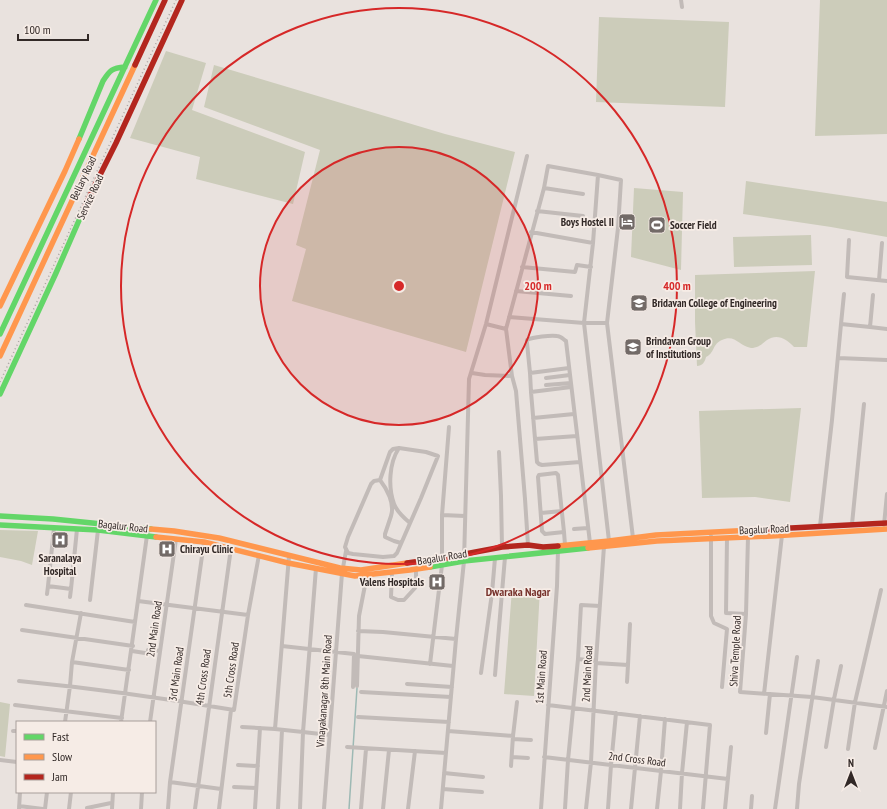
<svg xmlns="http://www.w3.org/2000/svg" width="887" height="809" viewBox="0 0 887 809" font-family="'PT Sans Narrow',sans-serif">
	<rect width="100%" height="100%" fill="#e9e2de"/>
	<!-- green -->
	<path fill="#ccccba" d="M820 0H887V134L815 136Z
		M599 17 729 22 725 107 596 102Z
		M166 51 206 63 192 110 305 152 293 204 196 179 200 157 130 138Z
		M214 65 445 134 515 152 466 352 292 301 306 249 296 245 320 150 204 107Z
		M746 181 887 202V237L831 227 743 214Z
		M634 188 683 192 681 270 631 257Z
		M811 235 812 265 734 267 733 237Z
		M815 271 807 347H794C787 339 777 333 767 340 762 344 758 348 751 348 739 346 735 334 722 340 712 344 715 353 706 357 705 362 702 366 697 366L695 322V275Z
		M801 408 790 502 755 497 702 498 699 411Z
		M0 530 38 531 32 565 21 561 0 557Z
		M512 589H540L534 696 504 694Z
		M0 702 10 704 5 757 0 756Z"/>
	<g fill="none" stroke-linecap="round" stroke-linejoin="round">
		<!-- stream -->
		<path stroke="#9db9b4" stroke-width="1.5" d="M349 809 357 688"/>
		<!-- street -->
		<path stroke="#c2bbb8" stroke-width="4" d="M681 0 682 7
			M544 188 583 194
			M537 211 583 216
			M531 232 593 243
			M849 240 847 277 887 281
			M522 267 575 272 577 265 591 267
			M879 280 882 243
			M516 291 571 296
			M844 294 841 324 870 327 873 295
			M509 317 584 323 593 243 598 175 621 180 618 228 607 323H584L609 541
			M607 323 633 538
			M486 324 506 329 512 376 516 391 525 499 528 545
			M870 327 887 329
			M506 329 544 188 548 166 598 175
			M838 358 887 360
			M569 368 530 373 527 343V340C533 337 551 335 557 336 561 336 563 339 566 341L590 543
			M472 373 485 375 512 376
			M530 373 531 392
			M546 378 570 375
			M546 385 571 383
			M571 387 531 392 537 462 539 464 542 465 580 462
			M533 418 574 414
			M535 439 577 436
			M499 452 501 496 502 547
			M380 480 390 452 393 449 399 448
			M541 513 562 511
			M442 515 465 516
			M852 524 864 404
			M884 525 887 494
			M820 526 832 420 841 324
			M54 528 48 586 71 589 77 529
			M574 529 588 528
			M564 532 558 475 556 473 539 475 538 477 542 531 545 534 564 532 565 545
			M711 536V616L714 623 727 629 722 687
			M748 537 746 614 740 692 812 697 887 707
			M727 538 726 613 746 614
			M401 543 394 541 385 537V534C387 528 389 522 391 516 395 504 387 489 380 480L374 481 371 484 348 537 345 547 348 553 353 554 383 557 394 556 397 553 421 498 438 456 426 452 399 448C389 463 388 487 394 504 397 512 404 518 410 523
			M442 558V515L449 427
			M392 572 391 597 398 600H404L415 588 416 585V569
			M47 594 48 586
			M70 597 71 589
			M90 600 98 530
			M138 601 248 615
			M26 605 135 622 148 528
			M22 630 133 646
			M358 631 383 632 456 639 441 809
			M456 639 464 561 469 379 486 324 527 156
			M282 646 354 654 353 687
			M148 650 160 651
			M132 651 145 653
			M358 656 453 666
			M578 659 581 605 600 606
			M72 662 129 670
			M596 663 628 665 630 624
			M430 664 442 565
			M481 673 492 593 495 558
			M495 675 505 557
			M19 681C91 688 163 698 234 710L248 615 259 555
			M627 682 628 665
			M407 684 452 687
			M357 686 359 616 367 575
			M361 692 451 697
			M764 694 782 535
			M15 705 122 718
			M548 705 710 725 703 809
			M358 717 449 722
			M65 722 70 686 72 662 81 613
			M121 722 135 622
			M150 722 176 539
			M242 727 275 729 289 556
			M275 729 303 732 316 568
			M13 731H17
			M448 731 513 736 517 702
			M766 733 770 694
			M513 739 531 740
			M347 747 446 753
			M826 747 834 699 841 666
			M875 748 887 691
			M848 749 855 702 881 590
			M512 757 528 758
			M544 757 728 779
			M0 760 17 762
			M238 765 258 766
			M511 766 513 736
			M444 773 483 777
			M170 782 221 789
			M234 787 256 788
			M443 789 482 792
			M19 806 43 809
			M87 808 111 803
			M19 809 20 792
			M45 809 47 792
			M69 809 71 792
			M112 809 113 792
			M141 809 142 792
			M168 809 170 782 204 542
			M195 809 231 548
			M219 809 231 710
			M255 809 260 728
			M278 809 282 730
			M300 809 303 732 329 735
			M324 809 342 573 346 551
			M361 809 366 749
			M383 809 389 750
			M408 809 415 751
			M541 809 557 586 558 550
			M565 809 568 760 578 659 596 661
			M586 809 591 762 596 661 604 546
			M608 809 611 765 616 713
			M631 809 640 716
			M657 809 661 771 665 719
			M680 809 682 773 687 722
			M725 809 731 747
			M751 809 752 796
			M775 809 797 657
			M797 809 799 784 818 661"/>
		<!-- fast -->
		<path stroke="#63d668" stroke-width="5.5" d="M79 139 103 81C110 70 112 68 125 67
			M0 334 156 0
			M0 394 56 273 84 209
			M0 516 53 519 151 529
			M0 525 98 530 156 537
			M430 567 464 561 588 548"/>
		<!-- slow -->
		<path stroke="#ff974d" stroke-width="5.5" d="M0 306 65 171 79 139
			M0 356 135 65
			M151 529 174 531 219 538 340 568 361 570 407 563
			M156 537 204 542 288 563 355 576 410 570 430 567
			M558 546 609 541 656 535 754 530
			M588 548 657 541 772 536 887 529"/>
		<!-- jam -->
		<path stroke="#b3261e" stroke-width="5.5" d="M135 65 165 0
			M84 209 94 187 116 143 182 0
			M754 530 887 523
			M407 563 449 557 502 547 528 545 543 547 558 546"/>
		<!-- rail -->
		<path stroke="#aaa4a2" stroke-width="1.5" stroke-dasharray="1 3" stroke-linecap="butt" d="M0 382 176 0"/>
	</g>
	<!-- distance rings -->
	<circle cx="399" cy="286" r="139" fill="#d62828" fill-opacity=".12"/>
	<g fill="none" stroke="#d62828" stroke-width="2">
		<circle cx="399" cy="286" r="139"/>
		<circle cx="399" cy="286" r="278"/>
	</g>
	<!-- icons -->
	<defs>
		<g id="hotel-square" transform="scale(0.9)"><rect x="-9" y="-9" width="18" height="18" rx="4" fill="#726a67" stroke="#f6ece6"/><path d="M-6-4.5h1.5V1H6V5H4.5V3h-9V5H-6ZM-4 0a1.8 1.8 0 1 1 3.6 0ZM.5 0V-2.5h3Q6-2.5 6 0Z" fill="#fff"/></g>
		<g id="stadium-square" transform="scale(0.9)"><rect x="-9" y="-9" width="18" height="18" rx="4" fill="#726a67" stroke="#f6ece6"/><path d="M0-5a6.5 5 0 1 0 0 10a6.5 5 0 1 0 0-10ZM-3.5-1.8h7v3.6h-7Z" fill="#fff"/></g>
		<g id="university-square" transform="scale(0.9)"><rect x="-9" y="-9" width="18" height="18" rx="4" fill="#726a67" stroke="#f6ece6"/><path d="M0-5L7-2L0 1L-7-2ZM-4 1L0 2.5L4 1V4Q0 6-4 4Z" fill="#fff"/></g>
		<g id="hospital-square" transform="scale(0.9)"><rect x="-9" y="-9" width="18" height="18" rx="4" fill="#726a67" stroke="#f6ece6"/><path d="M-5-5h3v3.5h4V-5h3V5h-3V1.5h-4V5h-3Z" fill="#fff"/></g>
	</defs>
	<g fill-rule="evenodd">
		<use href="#hotel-square" x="627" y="222"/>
		<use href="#stadium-square" x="657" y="225"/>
		<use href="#university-square" x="639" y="303"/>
		<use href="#university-square" x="633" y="347"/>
		<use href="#hospital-square" x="60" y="540"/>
		<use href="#hospital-square" x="167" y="549"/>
		<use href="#hospital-square" x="437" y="582"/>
	</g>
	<g text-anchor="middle" stroke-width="3.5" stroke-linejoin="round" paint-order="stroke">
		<!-- street labels -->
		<g font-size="11" fill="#322927" stroke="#f6ece6">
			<text transform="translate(83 178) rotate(-65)" y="4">Bellary Road</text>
			<text transform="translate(90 197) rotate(-65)" y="4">Service Road</text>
			<text transform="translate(123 526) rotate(6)" y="4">Bagalur Road</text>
			<text transform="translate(764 529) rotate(-3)" y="4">Bagalur Road</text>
			<text transform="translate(442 557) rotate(-9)" y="4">Bagalur Road</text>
			<text transform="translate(154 629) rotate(-82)" y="4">2nd Main Road</text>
			<text transform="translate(735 651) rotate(-87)" y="4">Shiva Temple Road</text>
			<text transform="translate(231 670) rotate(-82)" y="4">5th Cross Road</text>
			<text transform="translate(176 674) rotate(-82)" y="4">3rd Main Road</text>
			<text transform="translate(587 674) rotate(-87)" y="4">2nd Main Road</text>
			<text transform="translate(203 677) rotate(-82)" y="4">4th Cross Road</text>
			<text transform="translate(541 677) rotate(-86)" y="4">1st Main Road</text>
			<text transform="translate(324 691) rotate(-86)" y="4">Vinayakanagar 8th Main Road</text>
			<text transform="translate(637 759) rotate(7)" y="4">2nd Cross Road</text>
		</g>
		<!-- poi labels -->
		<g font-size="11" font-weight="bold" fill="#322927" stroke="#f6ece6" text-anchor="start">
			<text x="614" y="226" text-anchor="end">Boys Hostel II</text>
			<text x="670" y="229">Soccer Field</text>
			<text x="652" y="307">Bridavan College of Engineering</text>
			<text x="646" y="345">Brindavan Group<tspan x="646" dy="13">of Institutions</tspan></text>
			<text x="180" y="553">Chirayu Clinic</text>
			<text x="60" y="562" text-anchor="middle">Saranalaya<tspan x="60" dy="13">Hospital</tspan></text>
			<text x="424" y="586" text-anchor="end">Valens Hospitals</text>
		</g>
		<!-- neighbourhood labels -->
		<g font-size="12" font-weight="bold" fill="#76312b" stroke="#f6ece6">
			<text x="518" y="596">Dwaraka Nagar</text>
		</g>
	</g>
	<circle cx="399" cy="286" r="6" fill="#d62828" stroke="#f6ece6" stroke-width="2"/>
	<g font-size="12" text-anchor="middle" font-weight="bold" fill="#d62828" stroke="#f6ece6" stroke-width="3.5" stroke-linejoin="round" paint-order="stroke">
		<text x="538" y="290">200 m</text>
		<text x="677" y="290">400 m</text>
	</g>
	<!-- legend -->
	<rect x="16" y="721" width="140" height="72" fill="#f6ece6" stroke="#a89e9a"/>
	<rect x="24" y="734" width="20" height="6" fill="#63d668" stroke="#a89e9a"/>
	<text x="52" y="741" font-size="12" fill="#322927">Fast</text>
	<rect x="24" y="754" width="20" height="6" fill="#ff974d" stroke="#a89e9a"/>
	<text x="52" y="761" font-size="12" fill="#322927">Slow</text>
	<rect x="24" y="774" width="20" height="6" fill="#b3261e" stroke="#a89e9a"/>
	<text x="52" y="781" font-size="12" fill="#322927">Jam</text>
	<!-- north arrow -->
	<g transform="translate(851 773)" stroke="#f6ece6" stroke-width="3" paint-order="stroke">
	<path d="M0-3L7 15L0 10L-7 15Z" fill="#322927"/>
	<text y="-6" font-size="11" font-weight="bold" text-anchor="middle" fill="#322927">N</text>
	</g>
	<!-- scale -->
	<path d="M18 34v6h70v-6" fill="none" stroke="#322927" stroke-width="2"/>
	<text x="24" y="34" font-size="12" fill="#322927" stroke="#f6ece6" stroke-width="3" paint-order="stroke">100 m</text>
</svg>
